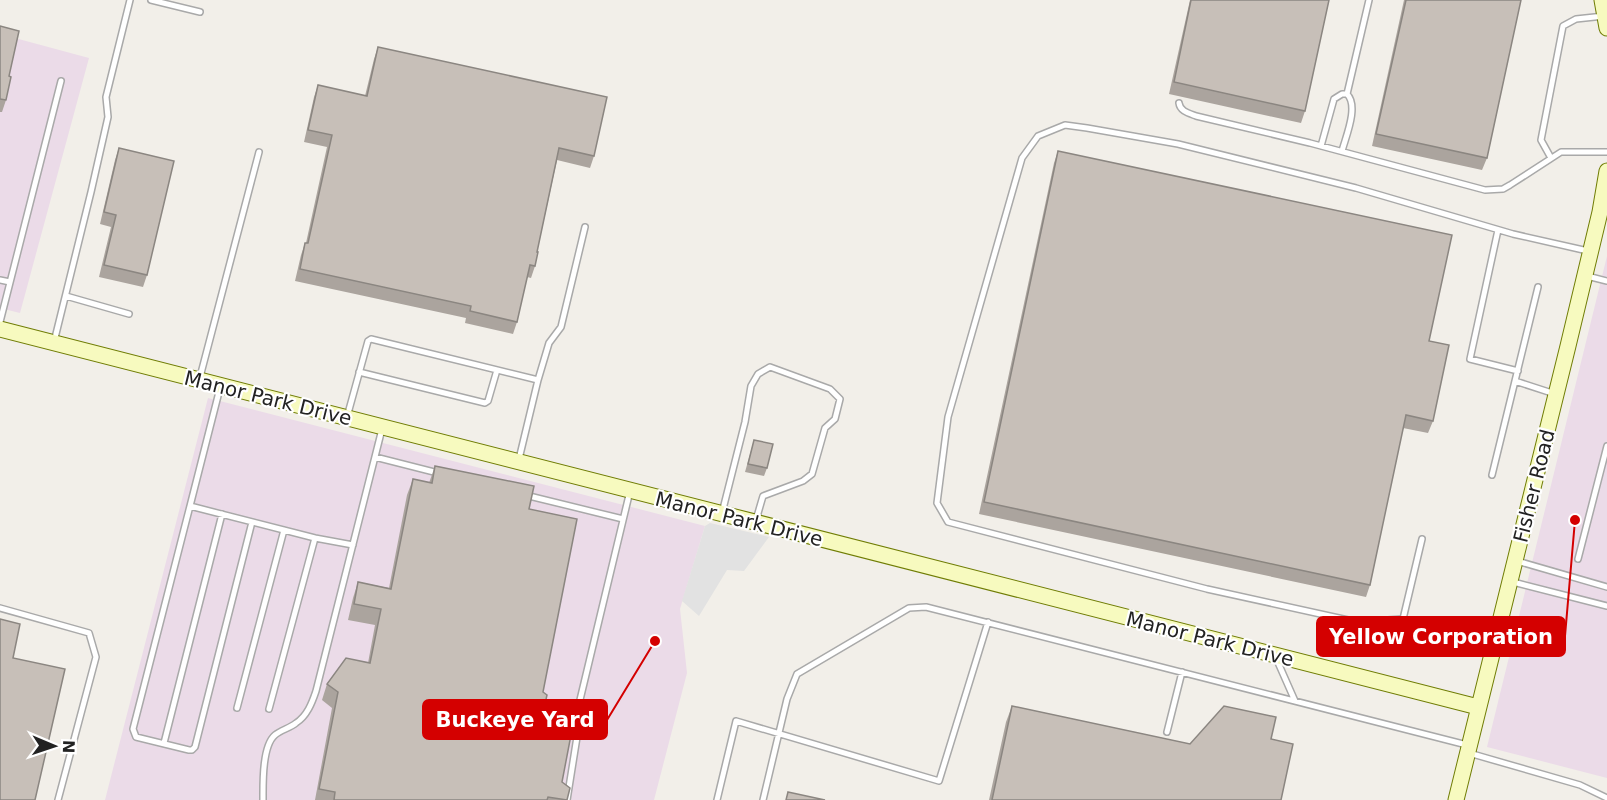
<svg xmlns="http://www.w3.org/2000/svg" width="1607" height="800" viewBox="0 0 1607 800" font-family="'DejaVu Sans',sans-serif">
	<rect width="100%" height="100%" fill="#f2efe9"/>
	<!-- industrial -->
	<path fill="#ebdbe8" d="M0 34 89 58 20 313 0 308Z
		M1607 256V778L1487 747Z
		M208 398 705 526 680 609 687 673 654 800H105Z"/>
	<!-- parking -->
	<path fill="#e2e2e2" d="M710 523 769 537 744 571 727 570 699 616 682 601 705 526Z"/>
	<g fill="none" stroke-linecap="round" stroke-linejoin="round">
		<!-- lane casing -->
		<g stroke="#a9a9a9" stroke-width="8">
			<path id="lane" d="M151 0 200 12
				M1179 103C1180 111 1188 113 1196 116L1310 143 1485 190 1503 189 1510 185 1561 152H1607
				M1321 146 1334 99 1342 94H1347
				M1342 151C1346 136 1359 106 1347 94L1369 0
				M1551 158 1541 140 1563 26 1576 19 1604 16
				M1498 230 1470 359 1518 371
				M1587 276 1607 281
				M0 280 10 282
				M1538 287 1515 381 1555 394
				M66 296 129 314
				M0 322 61 81
				M54 342 91 192 108 117 106 97 130 0
				M359 372 485 403 488 401 497 370
				M200 377 259 152
				M538 380 549 343 561 327 585 227
				M220 388 190 506 315 538 353 545
				M347 417 368 341 371 339 538 380 519 459
				M375 457 438 473
				M1492 475 1515 381
				M525 495 623 519
				M190 506 133 729 136 737 189 750H192L195 747 252 522
				M722 513 745 422 751 386 758 374 770 367 830 389 840 399 835 419 825 428 812 474 803 481 763 496 756 520
				M1578 559 1607 446
				M1517 561 1607 587
				M1513 582 1607 606
				M0 608 89 633 96 657 58 800
				M1403 619 1422 539
				M1493 641 1403 619 1357 622 1207 589 948 522 937 503 948 417 1022 158 1038 136 1065 125 1087 128 1178 144 1356 188 1513 234 1588 251
				M1276 658 1295 701
				M237 708 284 530
				M269 709 315 538
				M1167 732 1182 672
				M164 743 222 514
				M1469 753 1580 785 1607 798
				M263 800C263 784 262 746 275 735 281 730 290 728 296 723 307 716 312 703 316 691L382 429
				M567 800 577 737 579 704 630 491
				M717 800 736 721 939 781 988 622
				M763 800 787 699 797 674 909 608 926 607 1467 745"/>
		</g>
		<!-- secondary casing -->
		<g stroke="#707d05" stroke-width="17">
			<path id="secondary" d="M1602 0 1607 28
				M0 329 1478 707
				M1456 800 1568 346 1600 212 1607 171"/>
		</g>
		<!-- lane -->
		<use href="#lane" stroke="#fff" stroke-width="5"/>
		<!-- secondary -->
		<use href="#secondary" stroke="#f7fabf" stroke-width="15"/>
	</g>
	<!-- wall -->
	<path fill="#aba49e" d="M1190 0H1329L1305 111 1301 123 1169 94Z
		M1404 0H1521L1487 158 1482 170 1372 146Z
		M0 26 9 76 6 100 2 112H0Z
		M378 47 594 156 590 168 557 160 537 252 535 266 531 278 527 277 517 322 513 334 465 323 466 318 295 281 301 255 305 243H306L327 147 304 142 314 97 318 85 365 96 374 59Z
		M119 148 147 275 143 287 99 277 111 227 100 224 115 160Z
		M1058 151 1429 341 1433 421 1428 433 1403 428 1370 585 1366 597 979 514 1054 163Z
		M754 440 767 468 764 476 745 472Z
		M435 466 529 509 544 708 562 782 565 800H315L332 708 322 700 327 684 368 663 375 625 348 620 353 598 358 582 389 588 407 495 413 479 429 483Z
		M1012 706 1190 744 1271 739 1281 800H989L1006 722Z"/>
	<!-- building -->
	<path fill="#c7bfb8" stroke="#8b8681" stroke-width="1.5" d="M1191 0H1329L1305 111 1174 82Z
		M1406 0H1521L1487 158 1376 134Z
		M0 26 19 31 9 76 11 77 6 100 0 99Z
		M378 47 607 97 594 156 559 148 537 252H538L535 266 530 265 517 322 470 311 471 306 300 269 305 243H308L332 135 308 130 318 85 367 96Z
		M119 148 174 161 147 275 104 265 116 215 104 212Z
		M1058 151 1452 235 1429 341 1449 345 1433 421 1406 415 1370 585 984 502Z
		M754 440 773 444 767 468 748 464Z
		M435 466 534 486 529 509 577 519 543 692 547 695 544 708 575 714 562 782 570 788 567 800 548 797 547 800H334L335 792 319 789 338 692 327 684 346 658 370 663 381 609 354 604 358 582 391 589 413 479 432 483Z
		M0 619 20 624 13 658 65 669 35 800H0Z
		M1012 706 1190 744 1224 706 1276 717 1271 739 1293 744 1281 800H992Z
		M788 792 825 800H786Z"/>
	<g text-anchor="middle" stroke-width="4.5" stroke-linejoin="round" paint-order="stroke">
		<!-- street labels -->
		<g font-size="20" fill="#222" stroke="#fff">
			<text transform="translate(268 398) rotate(14)" y="7">Manor Park Drive</text>
			<text transform="translate(1534 486) rotate(-76)" y="7">Fisher Road</text>
			<text transform="translate(739 519) rotate(14)" y="7">Manor Park Drive</text>
			<text transform="translate(1210 639) rotate(14)" y="7">Manor Park Drive</text>
		</g>
	</g>
	<!-- callouts -->
	<path fill="none" stroke="#d40000" stroke-width="2" d="M1575 520L1565 636M655 641L607 720"/>
	<g fill="#d40000" stroke="#fff" stroke-width="2">
		<circle cx="1575" cy="520" r="6"/>
		<circle cx="655" cy="641" r="6"/>
	</g>
	<g fill="#d40000" stroke="#d40000" stroke-width="2">
		<rect x="1317" y="617" width="248" height="39" rx="6"/>
		<rect x="423" y="700" width="184" height="39" rx="6"/>
	</g>
	<g font-size="21" text-anchor="middle" font-weight="bold" fill="#fff">
		<text x="1441" y="644">Yellow Corporation</text>
		<text x="515" y="727">Buckeye Yard</text>
	</g>
	<!-- north arrow -->
	<g transform="translate(54 746) rotate(92)" stroke="#ffffff" stroke-width="4.5" paint-order="stroke">
	<path d="M0-4.5L10 22L0 15L-10 22Z" fill="#222222"/>
	<text y="-9" font-size="16" font-weight="bold" text-anchor="middle" fill="#222222">N</text>
	</g>
</svg>
